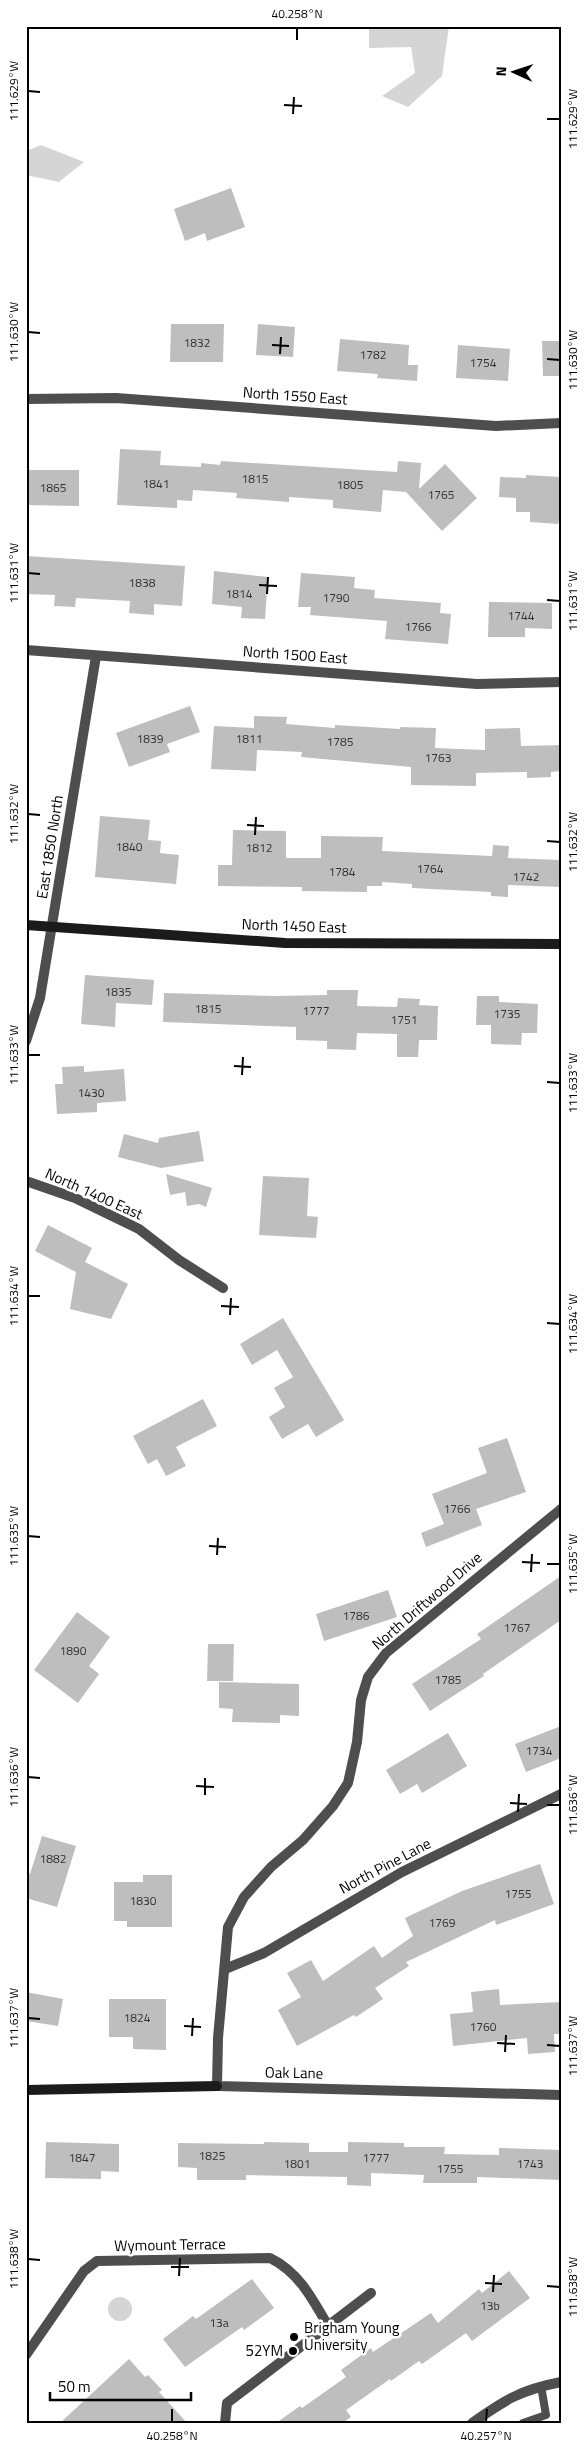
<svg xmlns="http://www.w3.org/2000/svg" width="587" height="2449" viewBox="0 0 587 2449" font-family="'Titillium Web',sans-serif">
	<rect width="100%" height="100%" fill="#fff"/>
	<!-- green -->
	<path fill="#d5d5d5" d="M369 26H449L442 76 408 107 382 96 415 73 411 47 369 48Z
		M41 145 84 162 59 182 26 175V151Z
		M108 2309a12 12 0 1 1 24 0a12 12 0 1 1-24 0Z"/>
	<!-- building -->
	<path fill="#bebebe" d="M231 188 245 227 207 241 205 233 185 241 174 209Z
		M171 324H224L223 362H170Z
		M258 324 295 327 293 357 256 355Z
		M340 339 409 345 408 365H418L417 381 377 378 378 374 337 371Z
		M542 341H561V376H543Z
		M458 345 510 349 508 381 456 378Z
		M120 449 161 451 160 465 201 467V463L220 465 221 461 397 472 398 461 421 463 419 489 445 464 477 498 442 531 406 492 383 490 381 512 333 508V500L289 497V502L236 498 237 493 193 490 192 501 177 500V508L117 505Z
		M26 470H79V506L26 505Z
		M526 475 561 477V514L558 524 530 522V512H516V498L499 497 500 477 526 478Z
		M26 556 185 566 182 606 154 604V615L129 613 130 601 76 598 75 607 54 606 55 595 26 594Z
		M214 571 268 577 265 619 241 618 242 607 212 604Z
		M301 573 355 577 354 588 375 590 374 598 441 603 440 613 451 614 448 644 385 639 387 621 310 615 311 607H298Z
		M489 602 552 603V629L525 628V637H488Z
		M190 706 200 732 167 744 170 752 129 767 116 733Z
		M254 716 287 717 286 724 335 728V725L400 729V727L436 728 435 748 485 750V729L520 728 521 746 561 745V771L551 772V777L527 778V772L476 773V786L411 785V767L301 757 302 752 257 750 256 771 211 769 214 726 254 728Z
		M100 816 150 820 148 840 161 841 160 853 179 855 176 884 95 877Z
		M233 830 286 831V858H321V836L383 837 382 851 492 856 493 845 509 846 508 858 561 860V887L508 885V897L491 896V892L412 888V884L382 882V886H367V892L302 891V887L218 886V865H232Z
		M85 975 154 980 152 1005 116 1003 115 1027 81 1024Z
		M327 990H358L357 1006 397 1007 398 998 420 999 419 1005 438 1006 437 1040H419L418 1057H397V1034L357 1033 356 1050 327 1049V1041L296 1040V1027L163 1022 164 993 275 996 327 995Z
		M477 996H499V1002L538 1004 537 1033H522L521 1045 491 1044V1025H476Z
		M84 1066V1072L124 1069 126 1101 97 1103V1112L57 1114 55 1084H63L62 1067Z
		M199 1131 204 1161 161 1168 118 1157 124 1134 158 1143 159 1138Z
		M166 1174 212 1188 206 1207 199 1204 187 1206 185 1192 170 1195Z
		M263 1176 309 1178 307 1216 318 1217 316 1238 259 1235Z
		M48 1225 92 1248 85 1262 128 1284 111 1319 70 1309 76 1272 35 1251Z
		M283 1318 344 1420 316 1437 308 1424 282 1439 269 1417 285 1407 274 1388 293 1377 277 1350 252 1365 240 1344Z
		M203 1399 217 1426 176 1447 186 1466 166 1476 157 1459 148 1464 133 1436Z
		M507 1438 526 1492 476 1509 482 1525 426 1547 421 1533 444 1524 432 1494 487 1473 478 1448Z
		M561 1576V1620L483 1674 484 1676 430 1711 412 1684 481 1639 477 1634Z
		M388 1590 397 1617 324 1641 316 1614Z
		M77 1612 110 1637 89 1666 99 1674 78 1703 34 1670Z
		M208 1644H234L233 1681H207Z
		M219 1682 299 1684V1716L280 1715V1723L232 1722 233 1709 219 1708Z
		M561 1726V1758L526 1772 515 1744Z
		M448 1733 467 1766 422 1793 417 1784 400 1794 386 1770Z
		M42 1836 76 1846 57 1907 26 1898V1873L30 1874Z
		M540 1864 554 1904 496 1925 495 1920 406 1962 409 1966 375 1988 383 1999 356 2017 354 2015 297 2046 278 2010 301 1997 287 1973 311 1960 323 1981 374 1946 382 1958 413 1936 405 1918 462 1891Z
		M143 1875H172V1927H127V1921H114V1882H143Z
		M499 1989 500 2005 561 2002V2034H554L555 2052 528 2054 527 2038 453 2046 450 2014 473 2012 471 1992Z
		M26 1992 63 1999 58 2026 26 2021Z
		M109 1999H166V2050L133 2049V2037H109Z
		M46 2142 119 2144V2172L101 2171V2179L45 2178Z
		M264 2142 309 2143V2152H348V2142L404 2143V2147H445L444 2154 499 2155V2148L561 2150V2180L477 2177V2183H423L424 2175 371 2173V2186L347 2185V2177L246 2175V2180H197V2168L178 2167V2143L264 2144Z
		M509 2271 530 2298 472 2341 466 2333 422 2364 419 2361 391 2381 390 2379 346 2410 351 2417 343 2423H276L300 2406 302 2408 346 2377 341 2370 371 2348 373 2352 431 2313 438 2323 479 2289 482 2293Z
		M252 2279 274 2308 244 2330 242 2327 185 2367 163 2339 193 2316 196 2319Z
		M129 2359 145 2377 148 2375 162 2390 159 2392 187 2423H60Z"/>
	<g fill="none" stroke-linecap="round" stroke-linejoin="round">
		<!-- lane -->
		<path stroke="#4e4e4e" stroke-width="8" d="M523 2423 546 2415 541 2386"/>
		<!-- street -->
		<path stroke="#4e4e4e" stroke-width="10" d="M26 399 116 398 496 426 561 423
			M26 650 477 684 561 682
			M26 1041 40 998 96 656
			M26 1181 75 1198 139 1229 179 1260 223 1288
			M561 1509 386 1653 368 1677 361 1700 357 1742 348 1783 333 1806 303 1840 271 1867 244 1897 228 1927 218 2038 217 2086 561 2095
			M225 1969 264 1953 402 1872 561 1794
			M26 2355 84 2271 97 2261 270 2258C299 2272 313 2300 328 2326
			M225 2423 227 2403 371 2293
			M472 2423C505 2400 520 2390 561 2382"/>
		<!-- secondary -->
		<path stroke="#1b1b1b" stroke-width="10" d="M26 925 285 943 561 944
			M26 2090 217 2086"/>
	</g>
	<!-- ticks -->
	<path fill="none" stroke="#000" stroke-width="2" d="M297 40V28M28 91 40 92M284 105 302 106M293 114 294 97M547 119H560M28 332 40 333M272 345 289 346M280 354 281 337M547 359 560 360M28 573 40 574M259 585 277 586M267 594 268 577M547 600 560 601M28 814 40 815M247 825 264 826M255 835 256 817M547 841 560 842M28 1055H40M234 1066 251 1067M242 1075 243 1057M547 1082 560 1083M28 1296H40M221 1306 239 1307M230 1315 231 1298M547 1323 560 1324M28 1536 40 1537M209 1546 226 1547M217 1555 218 1538M522 1562 540 1563M547 1564H560M531 1572 532 1554M28 1777 40 1778M196 1786 214 1787M205 1795V1778M510 1803 527 1804M547 1805H560M518 1812 519 1794M28 2018 40 2019M184 2026 201 2027M192 2036 193 2018M497 2043 515 2044M547 2045 560 2046M505 2052 506 2035M28 2259 40 2260M171 2267H189M179 2276 180 2258M485 2283 502 2284M547 2286 560 2287M493 2292 494 2275M172 2422V2409M486 2422 487 2409"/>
	<!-- markers -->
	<g fill="#000" stroke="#fff" stroke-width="2">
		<circle cx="294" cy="2337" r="5"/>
		<circle cx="293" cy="2351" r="5"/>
	</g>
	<g text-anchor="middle" stroke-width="5" stroke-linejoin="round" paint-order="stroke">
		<!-- number labels -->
		<g font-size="12" fill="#303030">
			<text x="197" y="347">1832</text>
			<text x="373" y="359">1782</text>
			<text x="483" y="367">1754</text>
			<text x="255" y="483">1815</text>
			<text x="156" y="488">1841</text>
			<text x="350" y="489">1805</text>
			<text x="53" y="492">1865</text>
			<text x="441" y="499">1765</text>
			<text x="142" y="587">1838</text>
			<text x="239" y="598">1814</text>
			<text x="336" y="602">1790</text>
			<text x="521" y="620">1744</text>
			<text x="418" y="631">1766</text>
			<text x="150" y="743">1839</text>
			<text x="249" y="743">1811</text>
			<text x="340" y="746">1785</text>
			<text x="438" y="762">1763</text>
			<text x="129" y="851">1840</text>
			<text x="259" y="852">1812</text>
			<text x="430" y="873">1764</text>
			<text x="342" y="876">1784</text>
			<text x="526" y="881">1742</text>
			<text x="118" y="996">1835</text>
			<text x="208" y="1013">1815</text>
			<text x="316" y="1015">1777</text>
			<text x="507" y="1018">1735</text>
			<text x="404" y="1024">1751</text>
			<text x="91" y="1097">1430</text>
			<text x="457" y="1513">1766</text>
			<text x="356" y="1620">1786</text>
			<text x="517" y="1632">1767</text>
			<text x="73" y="1655">1890</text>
			<text x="448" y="1684">1785</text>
			<text x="539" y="1755">1734</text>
			<text x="53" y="1863">1882</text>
			<text x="518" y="1898">1755</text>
			<text x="143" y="1905">1830</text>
			<text x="442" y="1927">1769</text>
			<text x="137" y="2022">1824</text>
			<text x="483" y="2031">1760</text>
			<text x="212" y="2160">1825</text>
			<text x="82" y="2162">1847</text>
			<text x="376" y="2162">1777</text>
			<text x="297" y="2168">1801</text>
			<text x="530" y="2168">1743</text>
			<text x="450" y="2173">1755</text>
			<text x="490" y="2310">13b</text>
			<text x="219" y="2327">13a</text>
		</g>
		<!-- street labels -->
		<g font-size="15" fill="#000" stroke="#fff">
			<text transform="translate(295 396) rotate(4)" y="5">North 1550 East</text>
			<text transform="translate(295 655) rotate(4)" y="5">North 1500 East</text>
			<text transform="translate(50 847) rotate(-81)" y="5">East 1850 North</text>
			<text transform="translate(294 926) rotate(2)" y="5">North 1450 East</text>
			<text transform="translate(94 1194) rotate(24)" y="5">North 1400 East</text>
			<text transform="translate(427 1601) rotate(-41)" y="5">North Driftwood Drive</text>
			<text transform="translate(385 1866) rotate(-28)" y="5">North Pine Lane</text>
			<text transform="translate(294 2073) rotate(1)" y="5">Oak Lane</text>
			<text transform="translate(170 2245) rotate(-1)" y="5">Wymount Terrace</text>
		</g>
		<!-- poi labels -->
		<g font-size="15" fill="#000" stroke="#fff" text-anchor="start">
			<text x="304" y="2333">Brigham Young<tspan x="304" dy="17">University</tspan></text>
			<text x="283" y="2356" text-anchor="end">52YM</text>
		</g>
	</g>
	<!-- border -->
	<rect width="587" height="2449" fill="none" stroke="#ffffff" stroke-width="55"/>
	<!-- north arrow -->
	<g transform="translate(514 72) rotate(273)" stroke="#ffffff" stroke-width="4" paint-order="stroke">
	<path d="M0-4L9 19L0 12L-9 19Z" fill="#000000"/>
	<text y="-8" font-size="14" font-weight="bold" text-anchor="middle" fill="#000000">N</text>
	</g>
	<!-- scale -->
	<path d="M50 2392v8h141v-8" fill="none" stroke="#000000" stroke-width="2.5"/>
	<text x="58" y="2392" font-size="15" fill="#000000" stroke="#ffffff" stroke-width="4" paint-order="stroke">50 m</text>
	<rect x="28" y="28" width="532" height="2394" fill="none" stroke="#000" stroke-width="2"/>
	<g font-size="12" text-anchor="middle" fill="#000">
		<text x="297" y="18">40.258°N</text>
		<text transform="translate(14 91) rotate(-90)" y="4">111.629°W</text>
		<text transform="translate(573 119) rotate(-90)" y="4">111.629°W</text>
		<text transform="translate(14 332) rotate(-90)" y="4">111.630°W</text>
		<text transform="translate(573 360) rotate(-90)" y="4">111.630°W</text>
		<text transform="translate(14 573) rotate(-90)" y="4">111.631°W</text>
		<text transform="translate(573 601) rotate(-90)" y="4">111.631°W</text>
		<text transform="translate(14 814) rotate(-90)" y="4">111.632°W</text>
		<text transform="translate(573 842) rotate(-90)" y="4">111.632°W</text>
		<text transform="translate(14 1055) rotate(-90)" y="4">111.633°W</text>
		<text transform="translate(573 1083) rotate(-90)" y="4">111.633°W</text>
		<text transform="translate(14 1296) rotate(-90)" y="4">111.634°W</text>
		<text transform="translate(573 1324) rotate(-90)" y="4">111.634°W</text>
		<text transform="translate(14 1536) rotate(-90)" y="4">111.635°W</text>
		<text transform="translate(573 1564) rotate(-90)" y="4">111.635°W</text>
		<text transform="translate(14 1777) rotate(-90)" y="4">111.636°W</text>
		<text transform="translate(573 1805) rotate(-90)" y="4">111.636°W</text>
		<text transform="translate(14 2018) rotate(-90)" y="4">111.637°W</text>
		<text transform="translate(573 2046) rotate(-90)" y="4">111.637°W</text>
		<text transform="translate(14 2259) rotate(-90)" y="4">111.638°W</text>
		<text transform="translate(573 2287) rotate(-90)" y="4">111.638°W</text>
		<text x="172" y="2440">40.258°N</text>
		<text x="486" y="2440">40.257°N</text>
	</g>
</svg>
